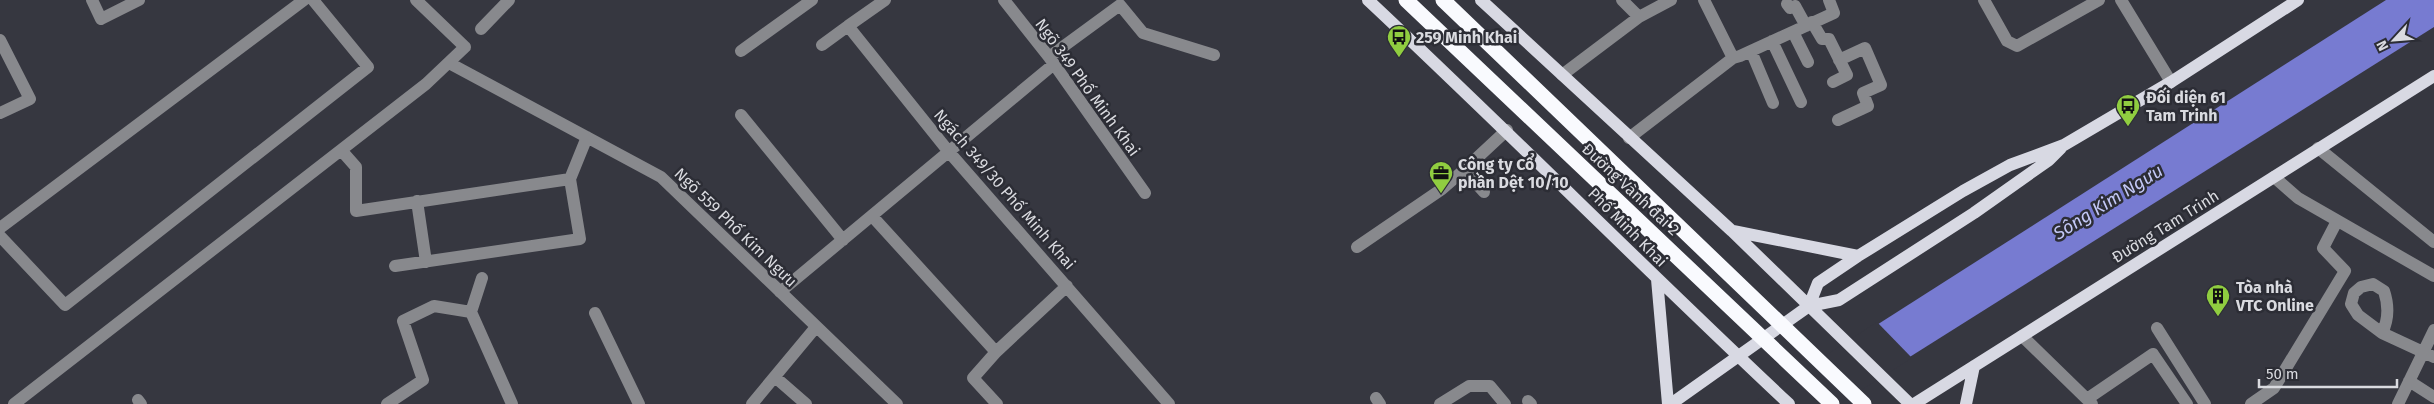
<svg xmlns="http://www.w3.org/2000/svg" width="2434" height="404" viewBox="0 0 2434 404" font-family="'Fira Sans',sans-serif">
	<rect width="100%" height="100%" fill="#363740"/>
	<!-- water -->
	<path fill="#777bd1" d="M2386 0H2434V27L1835 404H1753Z"/>
	<!-- pier -->
	<path fill="#363740" d="M1877 322 1912 358 1839 404H1751Z"/>
	<g fill="none" stroke-linecap="round" stroke-linejoin="round">
		<!-- minor -->
		<path stroke="#88898d" stroke-width="12" d="M92 0 101 19 139 0
			M885 0 848 26 949 152 1169 404
			M1004 0 1049 57 1145 193
			M1622 0 1639 17
			M1704 0 1733 58
			M1984 0 2007 41 2017 46 2099 0
			M2121 0 2171 82
			M1787 4 1790 8 1795 6 1806 26
			M1812 22 1822 39H1829L1847 75 1833 82
			M481 29 509 0
			M1793 32 1808 62
			M0 40 30 99 0 113
			M1772 41 1801 102
			M822 45 848 26
			M741 51 812 0
			M1751 51 1773 103
			M1049 57 1120 5 1143 33 1214 55
			M449 63 661 177 897 404
			M1562 75 1639 17 1671 0
			M741 115 843 240
			M1838 120 1868 106 1863 93 1881 85 1865 48 1839 60
			M1629 138 1733 58 1740 56 1834 13 1829 0
			M2318 148 2434 242
			M341 150 356 167V211L570 179 587 137
			M2274 177 2298 198 2434 276
			M1484 192 1464 170 1507 130
			M417 201 426 262
			M872 216 996 352
			M0 228 304 0
			M0 236 65 305 368 67 313 0
			M1357 247 1442 189 1464 170
			M395 266 580 239 570 179
			M482 278 471 312 512 404
			M780 292 1054 64
			M595 313 639 404
			M2157 328 2205 404
			M2382 333 2358 315 2351 304 2354 293 2361 287 2373 284 2384 291C2389 306 2389 319 2382 333L2434 357
			M2022 336 2092 404
			M775 377 806 404
			M2409 381 2434 397
			M1376 398 1380 404
			M2087 399 2153 354 2187 404
			M138 400 141 404
			M1528 401 1531 404
			M14 404 426 84 465 47 416 0
			M387 404 423 380 403 321 434 306 471 312
			M752 404 816 327
			M997 404 973 378 996 352 1067 286
			M1440 404 1469 386H1490L1505 404
			M2251 404 2274 388 2345 271 2323 248 2337 221
			M2398 404 2434 330"/>
		<!-- major -->
		<path stroke="#d8d9e3" stroke-width="12" d="M1368 0C1510 133 1647 271 1789 404
			M1481 0 1732 231 1910 404
			M1733 231 1858 256
			M1657 279 1668 404
			M1809 306 1818 283 1858 256 1963 191 2010 165 2064 145 2171 82 2298 0
			M1671 404 1809 306 1839 300 1974 213 2049 160 2061 148
			M1914 404 2434 76
			M1966 404 1974 366"/>
		<!-- highway-bridge -->
		<path stroke="#f9fafe" stroke-width="15" d="M1406 0 1832 404
			M1443 0 1864 404"/>
	</g>
	<!-- icons -->
	<defs>
		<g id="bus-pin" transform="scale(1.25)"><path d="M0 17L-7.5 6A9.5 9.5 0 1 1 7.5 6Z" fill="#90cd40" stroke="#2c2d35"/><path d="M-5-6H5V4H4V6H2V4H-2V6H-4V4H-5ZM-3.5-4V0h7V-4ZM-3.5 1.2v1.5H-2V1.2ZM2 1.2v1.5H3.5V1.2Z" fill="#111"/></g>
		<g id="office-pin" transform="scale(1.25)"><path d="M0 17L-7.5 6A9.5 9.5 0 1 1 7.5 6Z" fill="#90cd40" stroke="#2c2d35"/><path d="M-6-3h4V-5.5h4V-3h4V5H-6ZM-1-4.5V-3h2v-1.5ZM-6 0V1H6V0Z" fill="#111"/></g>
		<g id="building-pin" transform="scale(1.25)"><path d="M0 17L-7.5 6A9.5 9.5 0 1 1 7.5 6Z" fill="#90cd40" stroke="#2c2d35"/><path d="M-4-6H4V6H1V3H-1V6H-4ZM-2.5-4.3h1.7v1.8h-1.7ZM.8-4.3h1.7v1.8H.8ZM-2.5-1h1.7V.8h-1.7ZM.8-1h1.7V.8H.8Z" fill="#111"/></g>
	</defs>
	<g fill-rule="evenodd">
		<use href="#bus-pin" x="1399" y="37"/>
		<use href="#bus-pin" x="2128" y="106"/>
		<use href="#office-pin" x="1441" y="173"/>
		<use href="#building-pin" x="2218" y="296"/>
	</g>
	<g text-anchor="middle" stroke-width="5" stroke-linejoin="round" paint-order="stroke">
		<!-- poi labels -->
		<g font-size="16" font-weight="bold" fill="#dadbe0" stroke="#2c2d35" text-anchor="start">
			<text x="1416" y="43">259 Minh Khai</text>
			<text x="2146" y="103">Đối diện 61<tspan x="2146" dy="18">Tam Trinh</tspan></text>
			<text x="1458" y="170">Công ty Cổ<tspan x="1458" dy="18">phần Dệt 10/10</tspan></text>
			<text x="2236" y="293">Tòa nhà<tspan x="2236" dy="18">VTC Online</tspan></text>
		</g>
		<!-- street labels -->
		<g font-size="16" fill="#dadbe0" stroke="#2c2d35">
			<text transform="translate(1088 87) rotate(54)" y="6">Ngõ 349 Phố Minh Khai</text>
			<text transform="translate(1005 189) rotate(49)" y="6">Ngách 349/30 Phố Minh Khai</text>
			<text transform="translate(1631 189) rotate(43)" y="6">Đường Vành đai 2</text>
			<text transform="translate(2165 226) rotate(-32)" y="6">Đường Tam Trinh</text>
			<text transform="translate(736 227) rotate(44)" y="6">Ngõ 559 Phố Kim Ngưu</text>
			<text transform="translate(1628 227) rotate(45)" y="6">Phố Minh Khai</text>
		</g>
		<!-- water labels -->
		<g font-size="18" font-style="italic" fill="#c3c8f6" stroke="#2c2d35">
			<text transform="translate(2108 202) rotate(-32)" y="6">Sông Kim Ngưu</text>
		</g>
	</g>
	<!-- north arrow -->
	<g transform="translate(2394 40) rotate(244)" stroke="#2c2d35" stroke-width="4" paint-order="stroke">
	<path d="M0-4L9 19L0 12L-9 19Z" fill="#dadbe0"/>
	<text y="-8" font-size="14" font-weight="bold" text-anchor="middle" fill="#dadbe0">N</text>
	</g>
	<!-- scale -->
	<path d="M2259 379v8h138v-8" fill="none" stroke="#dadbe0" stroke-width="2.5"/>
	<text x="2266" y="379" font-size="15" fill="#dadbe0" stroke="#2c2d35" stroke-width="4" paint-order="stroke">50 m</text>
</svg>
